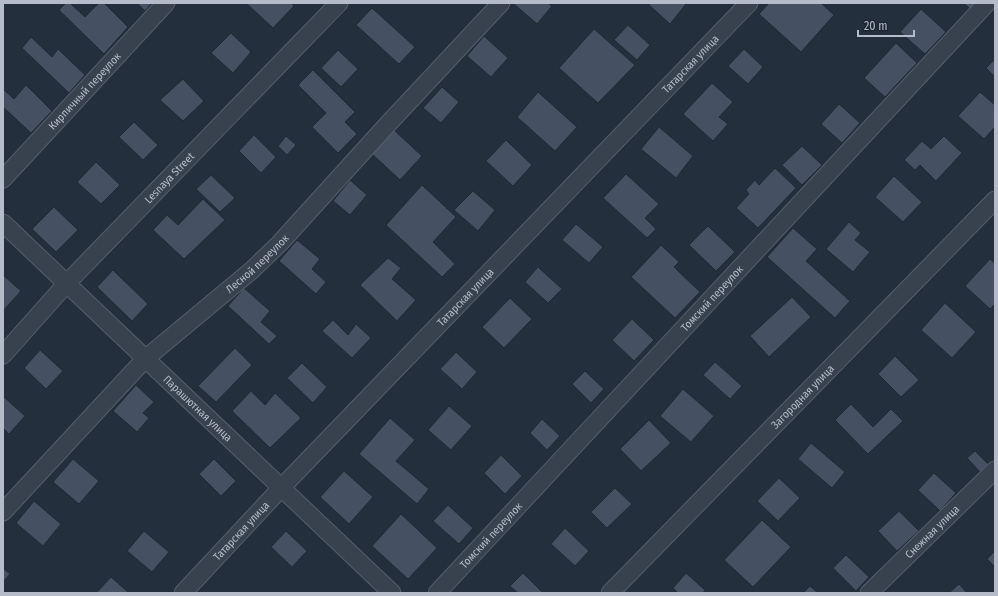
<svg xmlns="http://www.w3.org/2000/svg" width="998" height="596" viewBox="0 0 998 596" font-family="'Fira Sans Condensed',sans-serif">
	<rect width="100%" height="100%" fill="#242f3e"/>
	<!-- building -->
	<path fill="#455162" stroke="#1f2835" d="M66 3H70L85 17 99 3H104L128 27 104 54 59 10Z
		M137 3H152L145 11Z
		M246 3H291L294 6 273 28Z
		M515 3H548L552 6 537 24 514 4Z
		M651 3H684L686 4 670 24 649 5Z
		M769 3H821L834 15 801 52 759 14Z
		M964 3H984L974 13Z
		M372 8 415 47 399 64 356 25Z
		M921 9 946 32 925 54 900 32Z
		M628 25 650 45 637 60 614 40Z
		M594 29 635 65 598 103 559 68Z
		M231 33 251 52 233 73 211 53Z
		M484 36 508 58 491 77 467 56Z
		M31 37 52 57 58 49 85 75 69 93 22 48Z
		M896 43 917 63 885 97 864 78Z
		M744 49 763 67 748 84 728 66Z
		M338 50 358 69 341 87 321 68Z
		M995 59V77L986 68Z
		M313 70 355 112 345 122 357 134 338 153 312 127 326 113 298 85Z
		M183 79 204 101 183 121 160 100Z
		M712 83 733 102 719 117 728 124 713 141 683 114Z
		M26 85 52 111 31 133 3 107V89L14 99Z
		M442 87 459 102 441 123 423 108Z
		M538 92 577 127 555 151 517 117Z
		M980 92 995 105V127L984 139 958 116Z
		M839 104 860 123 842 143 821 124Z
		M134 122 158 145 143 160 119 137Z
		M659 127 693 156 676 178 641 149Z
		M394 130 422 156 400 180 372 154Z
		M254 135 276 157 261 173 239 151Z
		M286 136 296 145 287 155 278 146Z
		M944 136 962 153 936 181 920 165 915 170 904 160 922 141 931 149Z
		M506 140 532 165 513 186 486 161Z
		M802 146 822 165 802 185 782 165Z
		M96 162 120 185 101 204 77 182Z
		M775 168 796 188 758 228 736 208 749 194 746 190 755 180 759 185Z
		M626 174 659 204 645 218 656 229 647 238 603 198Z
		M211 175 235 198 220 212 196 189Z
		M894 176 922 202 903 222 875 197Z
		M350 180 367 195 350 215 333 201Z
		M422 185 456 217 433 242 455 264 442 277 386 225Z
		M473 191 495 210 478 231 454 210Z
		M203 199 225 220 184 259 153 230 167 215 178 225Z
		M54 207 78 230 56 252 32 229Z
		M849 222 861 233 855 240 870 252 853 272 826 249Z
		M576 224 603 247 589 263 562 240Z
		M708 226 735 252 716 271 689 245Z
		M793 228 817 249 806 261 850 301 835 318 767 257Z
		M297 240 320 259 312 269 326 282 316 294 279 261Z
		M661 245 679 262 674 267 700 292 675 318 631 277Z
		M388 258 401 268 392 279 416 300 397 321 360 285Z
		M990 259 995 263V304L990 309 965 286Z
		M538 267 562 289 548 303 525 282Z
		M113 270 148 304 132 321 97 287Z
		M3 275 21 291 3 311Z
		M244 288 270 311 261 322 277 336 269 344 228 306Z
		M792 297 811 317 769 357 750 336Z
		M510 298 532 319 504 348 482 327Z
		M945 303 976 332 952 358 921 330Z
		M632 319 654 340 634 361 612 340Z
		M333 320 348 335 356 324 371 338 352 358 322 331Z
		M235 348 252 365 216 402 198 386Z
		M40 350 63 371 46 389 24 368Z
		M456 352 477 372 462 389 440 369Z
		M895 356 919 380 901 397 878 374Z
		M715 362 742 386 730 399 703 375Z
		M302 363 327 387 313 403 287 378Z
		M585 371 604 389 591 403 572 384Z
		M136 385 154 402 143 413 149 418 137 432 113 411Z
		M683 389 714 416 691 442 660 416Z
		M251 391 265 405 275 393 301 418 270 448 232 411Z
		M3 396 25 416 9 434 3 428Z
		M851 404 873 427 891 409 903 421 868 454 835 420Z
		M449 406 472 426 451 450 428 430Z
		M390 418 415 440 396 461 429 489 417 504 359 454Z
		M542 419 560 436 547 450 530 433Z
		M649 420 671 443 641 471 620 449Z
		M811 443 845 472 832 488 798 459Z
		M975 451 988 464 980 472 967 458Z
		M501 455 522 476 505 494 484 473Z
		M73 459 99 481 79 504 53 482Z
		M214 459 236 481 221 496 199 474Z
		M344 471 373 497 349 524 320 497Z
		M934 473 956 493 940 511 918 490Z
		M779 478 800 498 778 521 757 501Z
		M615 488 632 504 607 528 591 512Z
		M34 501 61 524 43 546 16 523Z
		M448 505 473 528 459 544 433 521Z
		M899 511 919 531 897 551 878 531Z
		M401 514 437 548 408 579 372 546Z
		M762 520 791 547 753 587 724 560Z
		M565 528 589 551 575 566 551 544Z
		M144 531 169 552 152 572 127 551Z
		M286 531 307 551 292 567 271 547Z
		M995 551V567L987 559Z
		M846 555 869 577 856 591 833 568Z
		M3 568 10 574 3 582Z
		M523 573 543 593H518L510 586Z
		M686 573 705 590 703 593H678L673 588Z
		M111 577 128 592 127 593H96Z
		M959 584 967 593H949Z
		M810 586 818 593H803Z"/>
	<g fill="none" stroke-linecap="round" stroke-linejoin="round">
		<!-- street casing -->
		<g stroke="#565f6c" stroke-width="19">
			<g id="street">
				<path id="s1" d="M3 179 166 3"/>
				<path id="s2" d="M3 223 392 593"/>
				<path id="s3" d="M3 355 67 283 339 3"/>
				<path id="s4" d="M3 512 145 359 252 270 280 243 387 125 501 3"/>
				<path id="s5" d="M183 593 282 487 749 3"/>
				<path id="s6" d="M437 593 987 3"/>
				<path id="s7" d="M610 593 995 200"/>
				<path id="s8" d="M869 593 995 470"/>
			</g>
		</g>
		<!-- street -->
		<use href="#street" stroke="#38414e" stroke-width="17"/>
	</g>
	<g text-anchor="middle" stroke-width="3" stroke-linejoin="round" paint-order="stroke">
		<!-- street labels -->
		<g font-size="11" fill="#b4bcc9" stroke="#1d2633">
			<text dy="4" stroke="none"><textPath href="#s5" startOffset="733">Татарская улица</textPath></text>
			<text dy="4" stroke="none"><textPath href="#s1" startOffset="120">Кирпичный переулок</textPath></text>
			<text dy="4" stroke="none"><textPath href="#s3" startOffset="243">Lesnaya Street</textPath></text>
			<text dy="4" stroke="none"><textPath href="#s4" startOffset="356">Лесной переулок</textPath></text>
			<text dy="4" stroke="none"><textPath href="#s5" startOffset="409">Татарская улица</textPath></text>
			<text dy="4" stroke="none"><textPath href="#s6" startOffset="403">Томский переулок</textPath></text>
			<text dy="4" stroke="none"><textPath href="#s7" startOffset="275">Загородная улица</textPath></text>
			<text dy="4" stroke="none"><textPath href="#s2" startOffset="269">Парашютная улица</textPath></text>
			<text dy="4" stroke="none"><textPath href="#s5" startOffset="85">Татарская улица</textPath></text>
			<text dy="4" stroke="none"><textPath href="#s8" startOffset="88">Снежная улица</textPath></text>
			<text dy="4" stroke="none"><textPath href="#s6" startOffset="79">Томский переулок</textPath></text>
		</g>
	</g>
	<!-- border -->
	<rect width="998" height="596" fill="none" stroke="#b4bcc9" stroke-width="8"/>
	<!-- scale -->
	<path d="M858 30v6h56v-6" fill="none" stroke="#b4bcc9" stroke-width="2"/>
	<text x="864" y="30" font-size="12" fill="#b4bcc9" stroke="#1d2633" stroke-width="3" paint-order="stroke">20 m</text>
</svg>
